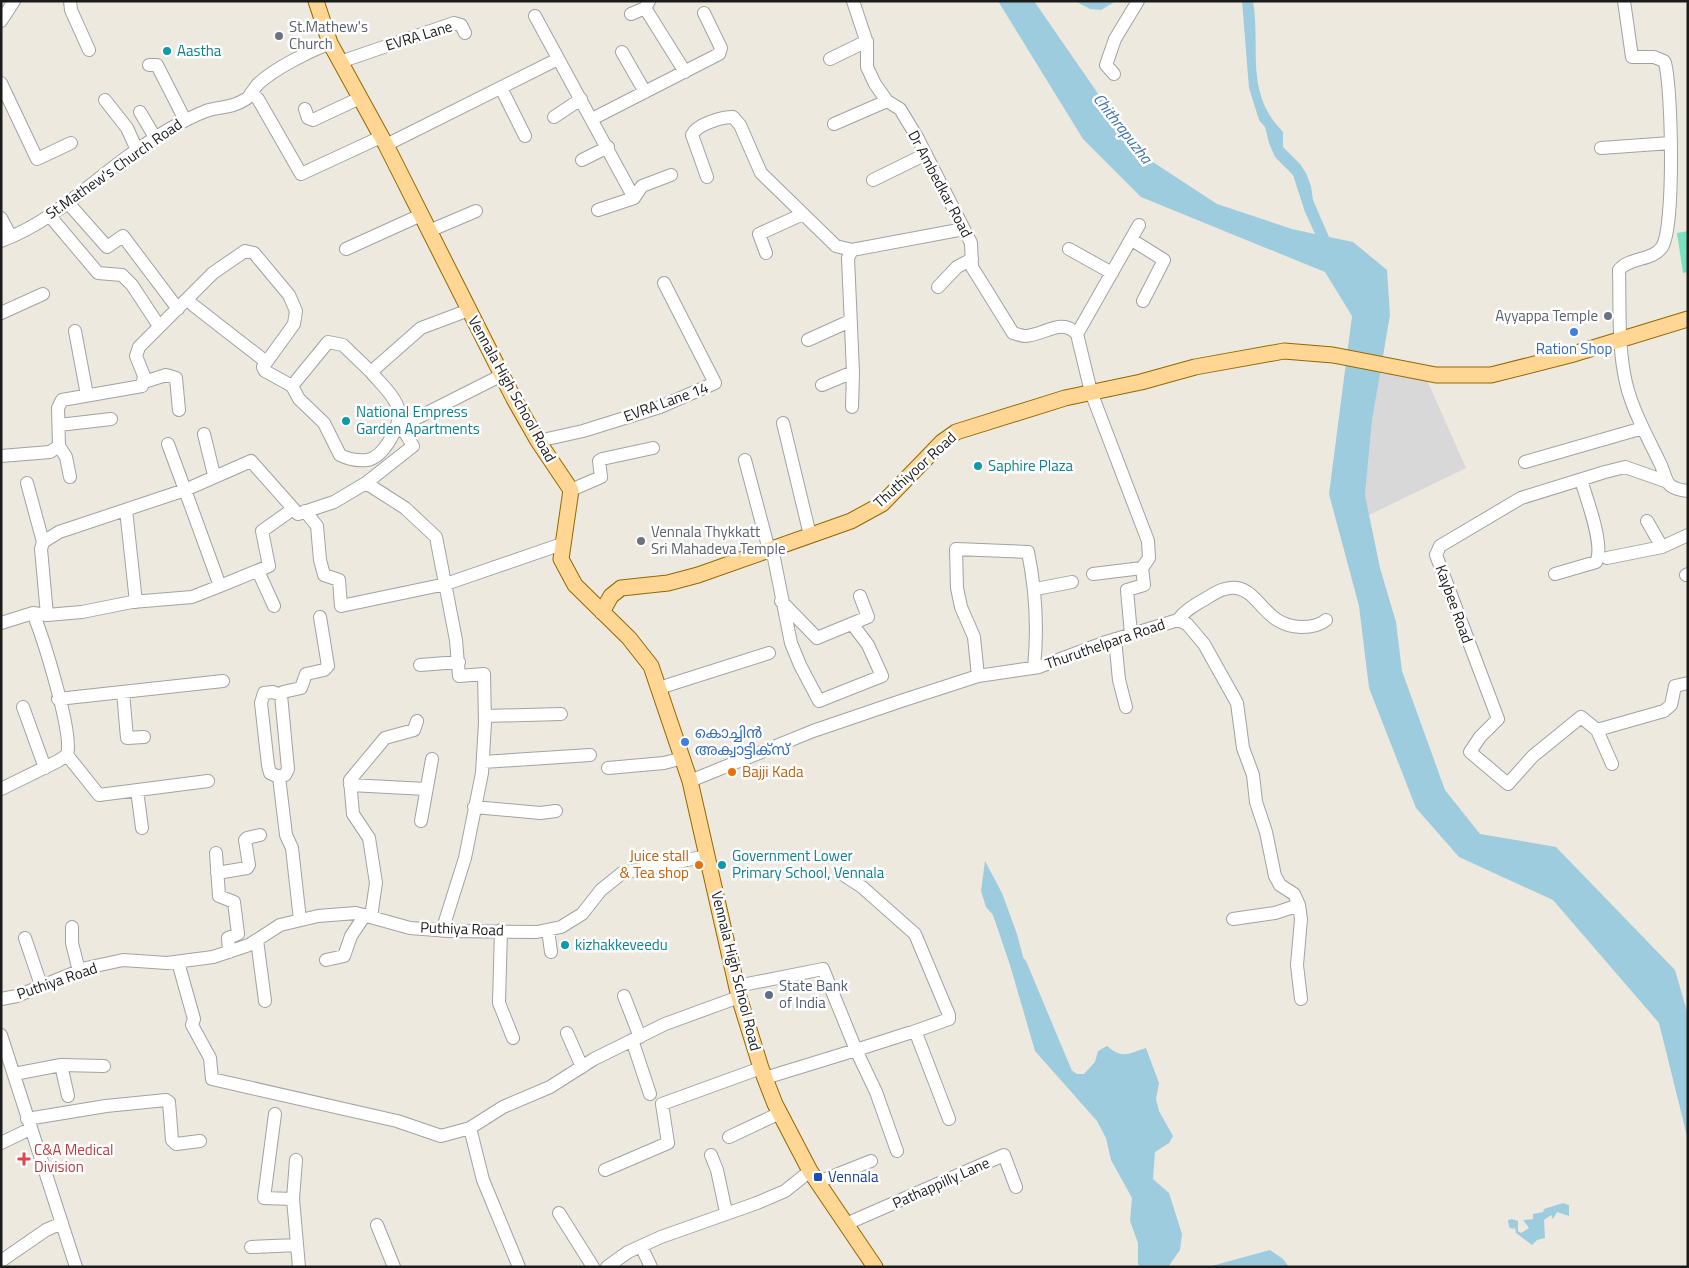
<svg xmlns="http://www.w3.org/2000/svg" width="1689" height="1268" viewBox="0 0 1689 1268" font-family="'Titillium Web','Noto Sans Malayalam',sans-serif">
	<rect width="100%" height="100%" fill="#ede9df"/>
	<!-- residential -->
	<path fill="#d9d8d8" d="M1380 373 1427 380 1466 468 1369 515 1365 495 1372 421Z"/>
	<!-- pitch -->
	<path fill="#78e2be" d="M1688 231V272L1683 273 1677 233Z"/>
	<!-- water -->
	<path fill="#9dccde" d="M998 1H1034L1139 153 1217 204 1292 229 1315 234 1305 212 1293 175 1275 157 1269 143 1265 127 1259 120 1249 88 1242 1H1253C1261 50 1244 92 1283 132V147L1300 164 1306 173 1311 186 1313 200 1329 237 1353 242 1387 270 1390 315 1372 421 1365 495 1380 568 1396 622 1402 671 1445 790 1480 834 1556 847 1675 970 1688 1015V1140L1659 1023 1553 900 1459 857 1416 808 1369 688 1359 606 1329 494 1352 316 1325 272 1141 197 1083 139Z
		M1075 1H1116L1101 10 1090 9Z
		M985 861 1002 893 1017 934 1035 1002 1063 1069 1064 1075 1069 1078 1075 1074H1084L1095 1062 1098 1051 1107 1046C1122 1059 1128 1054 1146 1048L1159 1083 1156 1099 1159 1111 1173 1136 1169 1143 1155 1152 1153 1179 1169 1193 1182 1234 1180 1250 1168 1267H1140L1138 1264V1243L1130 1221 1132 1198 1111 1160 1106 1138 1097 1121 1035 1051 1010 965 993 915 986 907 981 891Z
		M1563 1203 1569 1205V1216L1557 1212 1553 1219 1551 1215 1544 1220 1545 1238 1537 1240 1532 1245 1516 1233 1515 1228 1512 1229 1509 1227 1508 1220 1512 1219 1518 1221V1231L1521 1233 1529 1228 1523 1220 1533 1219V1214L1543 1212 1544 1209Z
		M1270 1250 1283 1259 1289 1267H1208Z"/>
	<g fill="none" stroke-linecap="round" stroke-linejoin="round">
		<!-- canal -->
		<path stroke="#9dccde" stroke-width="9" d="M1022 963 1068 1073 1080 1082"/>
		<!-- minor casing -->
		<g stroke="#a2a2a2" stroke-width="14">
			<path id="minor" d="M70 1 71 10 89 50
				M649 1 645 8 685 72
				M853 1 867 43V67L875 84 887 101 900 109 917 137 971 243 972 267 1013 333C1017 334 1022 336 1025 336 1045 335 1061 317 1077 334L1091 392 1148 541 1149 558 1142 568 1093 574
				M1624 1 1632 57H1654L1664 61 1665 63C1672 89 1675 227 1662 247 1653 261 1629 257 1619 270 1620 304 1618 340 1624 373 1629 404 1645 432 1658 459 1669 478 1661 488 1688 491
				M631 14 645 8
				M535 16 634 198
				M1 21 14 1
				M622 52 645 92
				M830 59 867 41
				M340 62 454 23 461 25 465 33
				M149 65H157L185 120
				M1114 74 1106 65 1115 39 1138 1
				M1 83 37 159 71 143
				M501 88 525 136
				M251 93 258 99 301 174 381 137
				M105 100 127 128 137 150
				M305 109 308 118 313 120 360 98
				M140 112 156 139
				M554 117 581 99
				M592 119 719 54 721 48 704 13
				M834 124 887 101
				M386 145 558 59
				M1601 148 1671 143
				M582 160 608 147
				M707 177 692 135C697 124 722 117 733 117L740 125 761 173 836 246 852 250 964 229
				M873 180 926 154
				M69 204 107 247 123 236 178 309
				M598 210 634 198 642 186 671 175
				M49 215 98 273 122 275 132 285 159 326
				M1 218 11 237
				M429 231 476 211
				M1132 240 1164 260 1143 301
				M1 241C52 222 90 183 134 152 156 137 180 121 206 111 221 106 230 109 246 99 251 96 253 89 258 84 275 68 308 52 330 43
				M346 249 421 215
				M1069 249 1112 273
				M766 253 759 234 803 214
				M938 287 957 267 972 259
				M193 305 265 361
				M1 313 43 294
				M75 331 87 395
				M1077 334 1139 225
				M808 340 850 321
				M144 382 166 375 176 378 179 410
				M822 385 853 372 848 258 852 250
				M292 386 328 342 343 345 371 372 421 328 469 310
				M852 407 853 372
				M783 423 810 535
				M59 425 111 419
				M204 434 214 475
				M538 441 583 431 660 407 715 383 664 283
				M59 446 66 457 70 477
				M1 456 50 452 59 446 58 408 62 400 142 386 144 376 136 356 139 347 213 273 245 251 254 253 289 295 296 311 294 324 263 367 265 371 292 386 299 399 324 423 340 455C348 459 357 461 367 460 383 458 401 426 399 411 396 397 380 383 371 372
				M745 460 769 550
				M1525 462 1643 428
				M1665 481 1625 467 1605 472 1521 498 1440 546 1436 555 1498 719 1480 737 1470 752 1508 784 1533 756 1581 717 1597 730 1664 711 1671 705 1675 686 1688 683
				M27 483 43 542
				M366 483 413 446 401 426 502 375
				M571 490 601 477 599 461 602 459 653 448
				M126 510 136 602
				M305 511 317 526 320 560 324 575 339 580 341 606 446 584 562 544
				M1647 521 1662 547 1688 535
				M772 548 791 643 800 665 819 701 882 676 868 645 853 625
				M1607 558 1662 547
				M258 571 274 606
				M1555 574 1596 562C1605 546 1586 497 1581 480
				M1686 575 1688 574
				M220 586 269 566 262 531 293 509
				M1036 589 1072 582
				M781 601 817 638 868 617 860 596
				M33 613 47 615 82 612 132 602 192 597 220 586 185 490 251 461 298 514 334 502 366 483 405 508 436 537 456 640 459 676 484 674 485 723 482 773 465 858 442 931
				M47 615 41 549 43 542 59 532 185 490 168 444
				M1178 620C1185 610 1195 605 1205 599 1215 593 1225 586 1237 588 1260 592 1265 626 1301 627 1310 627 1319 626 1326 620
				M1 623 33 613C42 635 74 734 67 755L58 761 1 789
				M1131 634 1127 590 1144 585 1142 568
				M1115 639 1119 680 1126 707
				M420 665 459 662
				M978 676 974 637 961 607 957 588 956 549 1028 552C1036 591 1038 628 1034 668
				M659 688 769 653
				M123 692 127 738 144 737
				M58 699 223 681
				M23 707 45 768
				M485 716 561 714
				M1597 730 1612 764
				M67 755 99 795 208 781
				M483 762 590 755
				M608 768 664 763 683 758
				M279 777 270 773 268 765 261 703 264 693 273 692 281 695
				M690 781 813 731 904 700 978 676 1039 667 1103 643 1178 620 1187 624 1204 644 1237 703 1243 748 1253 775 1256 802 1266 832 1275 876 1280 885 1294 894 1299 905 1275 913 1233 919
				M350 785 426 789
				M137 790 142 828
				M474 807 540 813 556 811
				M421 821 432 759
				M216 853 219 896 234 902 238 934 228 938 229 952
				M217 873 247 868 249 865 245 840 247 838 260 835
				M842 874 862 887 915 934 949 1015V1019L913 1032
				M1299 905 1301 919 1297 965 1301 999
				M371 917 376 883 369 838 353 814 350 780 385 738 414 730 417 721
				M300 920 292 848 286 835 279 777 285 775 288 769 281 695 283 692 301 688 306 674 324 670 328 666 320 617
				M72 927V943L79 971
				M501 930 499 1003 513 1038
				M548 930 551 952
				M25 938 41 985
				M257 940 265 1001
				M326 960 344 956 351 936 365 915
				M178 962 194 1019 192 1025 210 1058 212 1079 397 1121 441 1136 470 1128
				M737 986 823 969 856 1050 909 1033H916L949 1119
				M624 996 640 1037
				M1 999 17 996 86 968 123 960 167 963 213 957 249 945 280 925 318 916 356 913 410 928 449 931 537 932 561 927 582 914 601 890 622 873 707 856
				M567 1033 582 1067
				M1 1035 76 1267
				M632 1040 650 1094
				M61 1065 68 1096
				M14 1074 61 1065 104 1066
				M765 1078 856 1050 876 1092 897 1151
				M275 1114 264 1198 293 1199
				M27 1119 106 1106 166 1100 169 1102 172 1140 176 1144 200 1141
				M729 1137 780 1113
				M1 1143 30 1129
				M711 1155 717 1170 726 1212
				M296 1160 293 1199 299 1267
				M605 1170 668 1143 662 1104 761 1068
				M818 1182 871 1161
				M559 1213 593 1267
				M846 1224 1004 1155 1016 1187
				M377 1225 394 1267
				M641 1246 651 1267
				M251 1247 297 1245
				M1 1261 46 1230 62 1223
				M519 1267 483 1180 470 1128 503 1107 550 1087 594 1059 665 1024 739 997
				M607 1267 628 1252 661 1237 757 1203 785 1191 810 1171"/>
		</g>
		<!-- major casing -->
		<g stroke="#926900" stroke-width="17">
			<path id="major" d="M316 1 330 43 386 145 514 399 538 441 571 490 561 559 575 585 629 638 651 666 690 781 739 997 761 1068 775 1104 810 1171 875 1267
				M602 612 611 596 621 588 668 583 698 575 851 521 882 504 942 442 956 432 1065 398 1141 382 1195 367 1284 351 1333 355 1436 375H1491L1570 355 1688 319"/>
		</g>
		<!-- minor -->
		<use href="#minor" stroke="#fff" stroke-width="12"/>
		<!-- major -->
		<use href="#major" stroke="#ffd693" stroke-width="15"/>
	</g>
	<!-- markers -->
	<g fill="#6b7280" stroke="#fff" stroke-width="2">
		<circle cx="279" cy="36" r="5"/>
		<circle cx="1608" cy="316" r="5"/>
		<circle cx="641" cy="541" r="5"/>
	</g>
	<g fill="#0f9aa8" stroke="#fff" stroke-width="2">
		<circle cx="167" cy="51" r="5"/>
		<circle cx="346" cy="421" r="5"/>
		<circle cx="978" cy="466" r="5"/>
		<circle cx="722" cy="865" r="5"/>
		<circle cx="565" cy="945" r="5"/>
	</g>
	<g fill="#3f7fe0" stroke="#fff" stroke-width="2">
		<circle cx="1574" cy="332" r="5"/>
		<circle cx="685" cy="742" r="5"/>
	</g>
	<g fill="#e8710a" stroke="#fff" stroke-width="2">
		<circle cx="732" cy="772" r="5"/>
		<circle cx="699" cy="865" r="5"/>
	</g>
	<circle fill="#5c6f8a" stroke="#fff" stroke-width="2" cx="769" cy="995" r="5"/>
	<path fill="#e0444e" stroke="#fff" stroke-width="2" d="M21.5 1151.5h5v5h5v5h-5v5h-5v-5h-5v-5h5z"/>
	<rect fill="#1a4fb4" stroke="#fff" stroke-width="2" x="813" y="1172" width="10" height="10" rx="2.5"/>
	<g text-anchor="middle" stroke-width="5" stroke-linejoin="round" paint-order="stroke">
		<!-- worship labels -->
		<g font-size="15" fill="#5b616d" stroke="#fff" text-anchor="start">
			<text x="289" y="32">St.Mathew's<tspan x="289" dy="17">Church</tspan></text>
			<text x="1598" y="321" text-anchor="end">Ayyappa Temple</text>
			<text x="651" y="537">Vennala Thykkatt<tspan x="651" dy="17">Sri Mahadeva Temple</tspan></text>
		</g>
		<!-- street labels -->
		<g font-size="15" fill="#1b1b1b" stroke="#fff">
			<text transform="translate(419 36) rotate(-17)" y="5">EVRA Lane</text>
			<text transform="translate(114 169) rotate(-35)" y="5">St.Mathew's Church Road</text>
			<text transform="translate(940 184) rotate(62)" y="5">Dr Ambedkar Road</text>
			<text transform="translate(512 389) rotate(61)" y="5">Vennala High School Road</text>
			<text transform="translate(666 402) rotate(-20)" y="5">EVRA Lane 14</text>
			<text transform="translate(915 470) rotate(-42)" y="5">Thuthiyoor Road</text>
			<text transform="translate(1454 604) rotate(70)" y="5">Kaybee Road</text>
			<text transform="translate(1105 644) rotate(-19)" y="5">Thuruthelpara Road</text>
			<text transform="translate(462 929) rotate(2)" y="5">Puthiya Road</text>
			<text transform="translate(736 971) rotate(76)" y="5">Vennala High School Road</text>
			<text transform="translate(57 981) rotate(-19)" y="5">Puthiya Road</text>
			<text transform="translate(941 1183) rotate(-24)" y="5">Pathappilly Lane</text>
		</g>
		<!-- culture labels -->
		<g font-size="15" fill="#0d838f" stroke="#fff" text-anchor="start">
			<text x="177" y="56">Aastha</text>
			<text x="356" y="417">National Empress<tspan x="356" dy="17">Garden Apartments</tspan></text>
			<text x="988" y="471">Saphire Plaza</text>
			<text x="732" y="861">Government Lower<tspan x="732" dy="17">Primary School, Vennala</tspan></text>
			<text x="575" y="950">kizhakkeveedu</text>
		</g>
		<!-- shop labels -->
		<g font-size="15" fill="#366cbe" stroke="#fff">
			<text x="1574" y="354">Ration Shop</text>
			<text x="695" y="738" text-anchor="start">കൊച്ചിൻ<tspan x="695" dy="17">അക്വാട്ടിക്സ്</tspan></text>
		</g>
		<!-- food labels -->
		<g font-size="15" fill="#c56008" stroke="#fff" text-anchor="start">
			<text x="742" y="777">Bajji Kada</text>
			<text x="689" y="861" text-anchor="end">Juice stall<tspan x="689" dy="17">&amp; Tea shop</tspan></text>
		</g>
		<!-- service labels -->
		<g font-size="15" fill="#4e5e75" stroke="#fff" text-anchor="start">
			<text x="779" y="991">State Bank<tspan x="779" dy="17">of India</tspan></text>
		</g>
		<!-- health labels -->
		<g font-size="15" fill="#be3a42" stroke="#fff" text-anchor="start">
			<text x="34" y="1155">C&amp;A Medical<tspan x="34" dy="17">Division</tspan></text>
		</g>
		<!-- transit labels -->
		<g font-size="15" fill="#164399" stroke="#fff" text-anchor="start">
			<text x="828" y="1182">Vennala</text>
		</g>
		<!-- water labels -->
		<g font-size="16" font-style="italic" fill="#4374af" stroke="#fff">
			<text transform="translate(1123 128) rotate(52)" y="6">Chithrapuzha</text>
		</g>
	</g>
	<!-- border -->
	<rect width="1689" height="1268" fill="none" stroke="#1b1b1b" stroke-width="5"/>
</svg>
